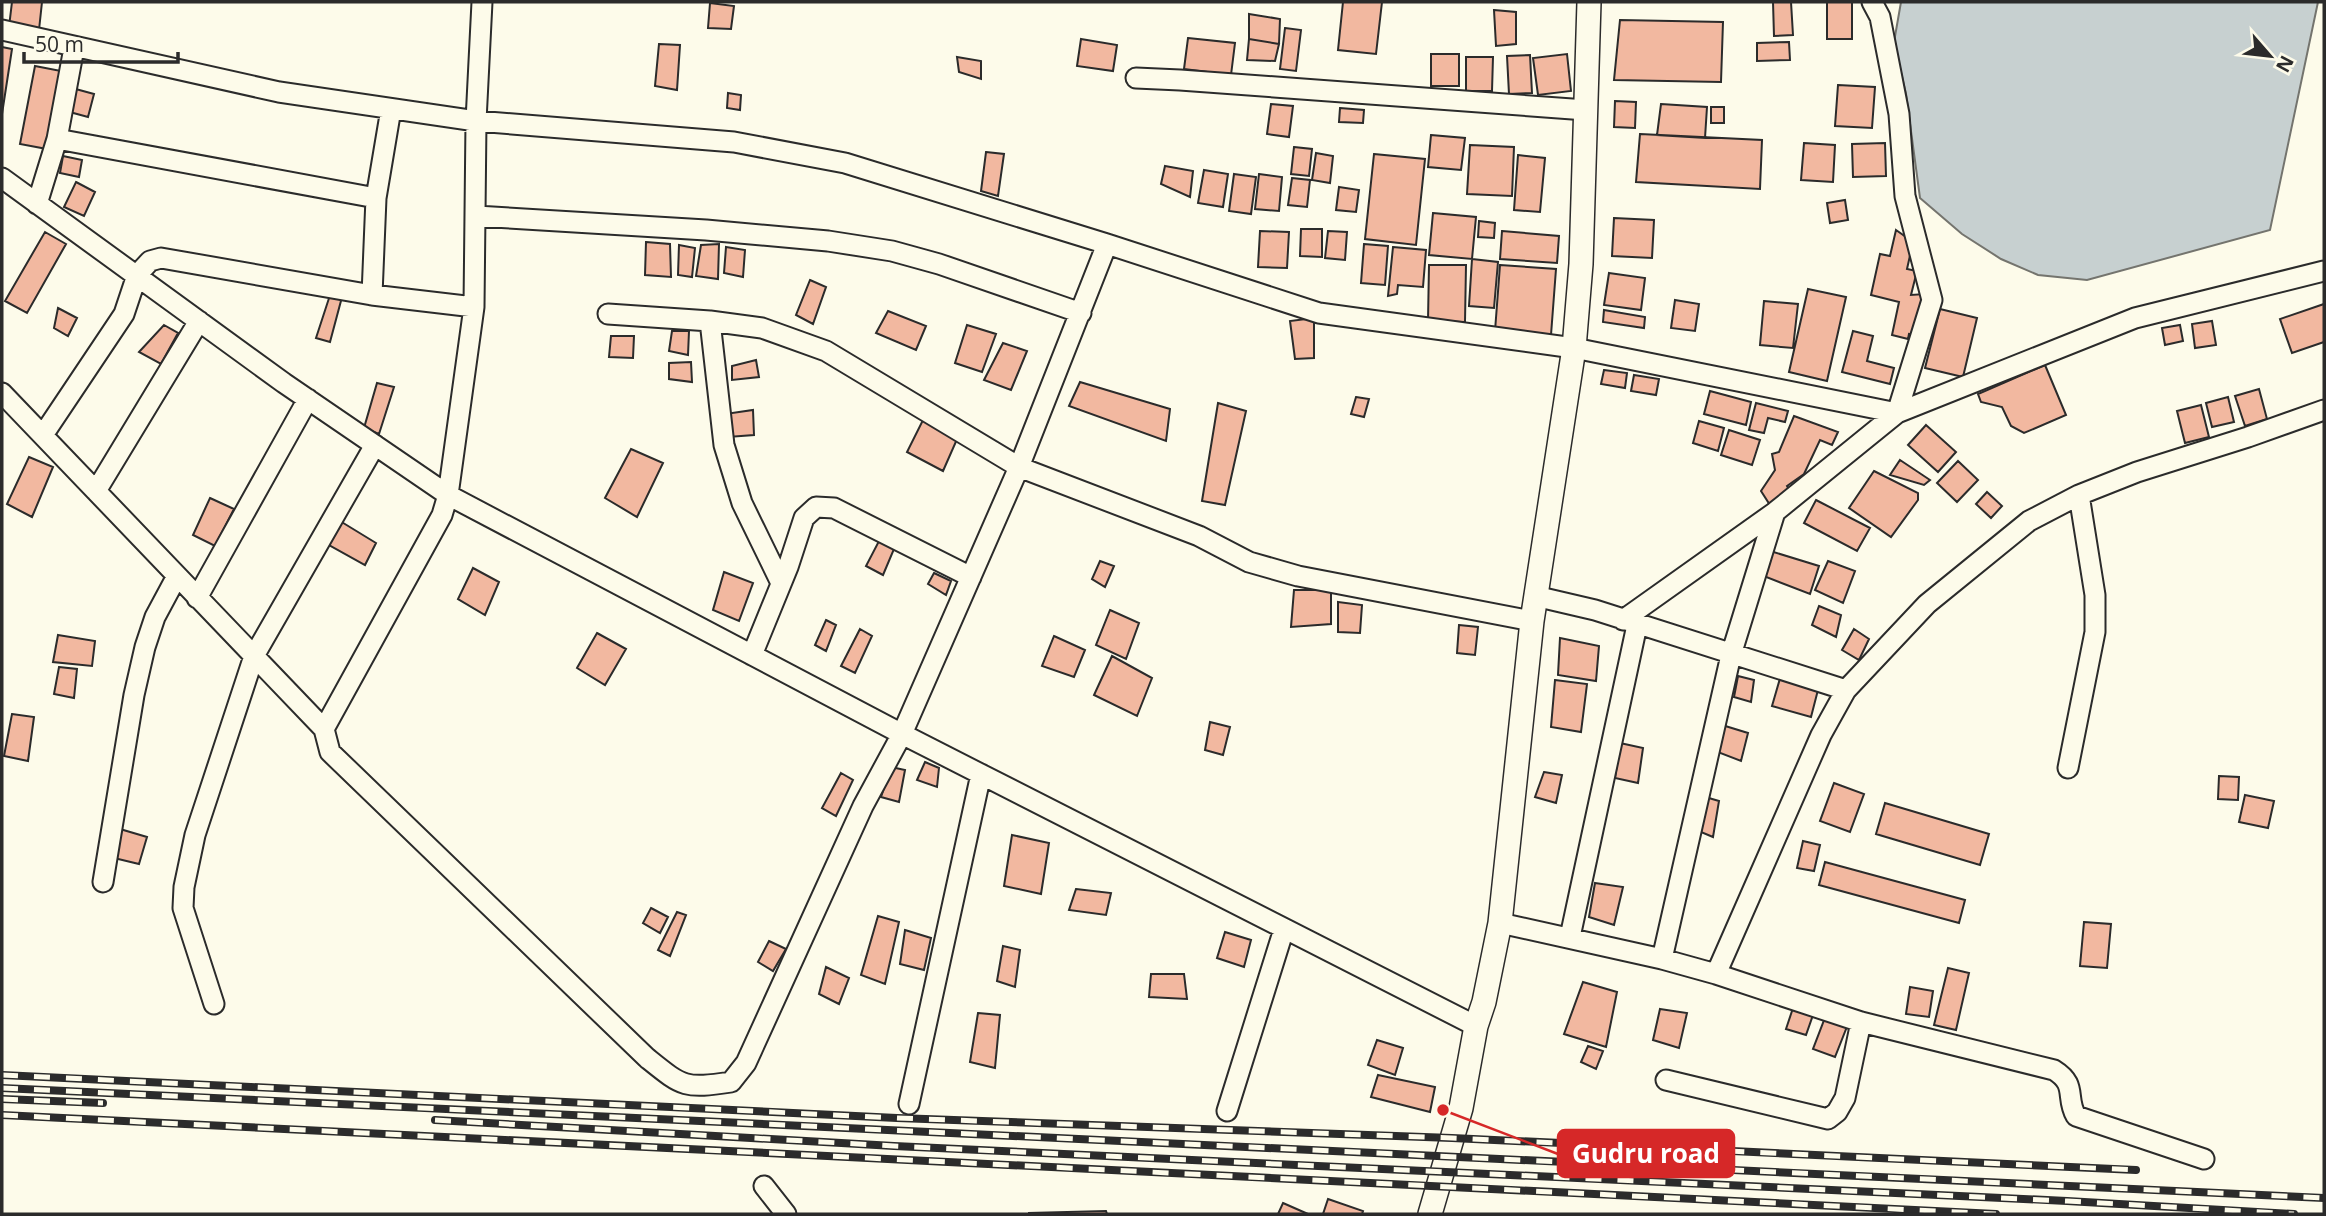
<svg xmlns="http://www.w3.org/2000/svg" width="2326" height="1216" viewBox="0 0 2326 1216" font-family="'Open Sans',sans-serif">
	<rect width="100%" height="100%" fill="#fdfbea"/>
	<!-- water -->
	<path fill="#c7d0d0" stroke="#74746e" stroke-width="2" d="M1901 2H2318L2270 230 2087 280 2038 275 2001 259 1962 234 1920 198 1906 94 1894 42Z"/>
	<!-- building -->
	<path fill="#f2b8a0" stroke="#2b2b2b" stroke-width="2" d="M12 2H42L39 30 9 27Z
		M1343 2H1382L1376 54 1338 50Z
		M1773 2H1791L1793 35 1774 36Z
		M1827 2H1852V39H1827Z
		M710 3 734 6 731 29 708 28Z
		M1494 10 1516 12V44L1496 46Z
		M1249 14 1280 19 1279 44 1249 39Z
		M1620 20 1723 22 1721 82 1614 80Z
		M1285 28 1301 30 1296 71 1280 69Z
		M1188 38 1235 43 1231 75 1184 69Z
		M1081 39 1117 45 1113 71 1077 66Z
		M1249 39 1279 44 1275 61 1247 60Z
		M1789 42 1790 60 1757 61V43Z
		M659 44 680 45 677 90 655 86Z
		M2 47 12 49 2 114Z
		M1431 54H1459V86H1431Z
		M1567 54 1571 91 1538 95 1533 58Z
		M1530 55 1532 93 1509 94 1507 56Z
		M957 57 981 61V79L959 72Z
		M1466 57H1493L1492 91H1466Z
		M35 66 61 71 47 149 20 144Z
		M1838 85 1875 87 1872 128 1835 126Z
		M72 88 94 94 88 117 66 111Z
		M728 93 741 95 740 110 727 108Z
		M1615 101 1636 102 1635 128 1614 127Z
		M1271 104 1293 106 1289 137 1267 134Z
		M1661 104 1707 107 1705 138 1657 135Z
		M1711 107H1724V123H1711Z
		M1340 108 1364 110 1363 123 1339 122Z
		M1640 134 1762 140 1760 189 1636 182Z
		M1431 135 1465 138 1461 170 1428 167Z
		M1804 143 1835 145 1833 182 1801 180Z
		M1885 143 1886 176 1853 177 1852 144Z
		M1470 145 1514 147 1512 196 1467 194Z
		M1294 147 1312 149 1309 176 1291 174Z
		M986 152 1004 154 998 196 981 191Z
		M1316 153 1333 156 1330 183 1312 180Z
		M1374 154 1425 159 1416 245 1365 239Z
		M1518 155 1545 158 1540 212 1514 210Z
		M63 156 82 160 79 177 60 173Z
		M1165 166 1193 171 1190 197 1161 184Z
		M1204 170 1228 174 1223 207 1198 203Z
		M1234 174 1256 177 1251 214 1229 211Z
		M1259 174 1282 177 1279 211 1255 209Z
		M1292 178 1310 180 1307 207 1288 205Z
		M76 182 95 192 84 216 64 207Z
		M1339 187 1359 190 1356 212 1336 210Z
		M1845 200 1848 220 1830 223 1827 203Z
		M1433 213 1476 217 1472 259 1429 255Z
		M1614 218 1654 220 1652 258 1612 256Z
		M1479 221 1495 223 1494 238 1478 237Z
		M1301 229H1322V257L1300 256Z
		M1896 230 1913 242 1907 269 1917 271 1911 295 1925 294 1915 335 1909 334 1908 339 1892 335 1899 302 1871 295 1880 254 1890 256Z
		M1260 231 1289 232 1287 268 1258 267Z
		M1328 231 1347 232 1345 260 1325 258Z
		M1502 231 1559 236 1557 263 1500 259Z
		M45 232 66 244 27 313 5 301Z
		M646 242 670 244 671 277 645 275Z
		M719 244 718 279 696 276 701 245Z
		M1364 244 1388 246 1385 285 1361 283Z
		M679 245 695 248 692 277 678 275Z
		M726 247 745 250 743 277 724 273Z
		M1393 247 1426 250 1423 287 1398 285 1397 294 1388 296Z
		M1472 259 1498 262 1494 308 1469 306Z
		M1429 265H1466L1465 322 1428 321Z
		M1500 265 1556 269 1551 335 1495 331Z
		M1609 273 1645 278 1641 310 1604 305Z
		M810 280 826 287 813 324 796 315Z
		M1808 289 1846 297 1827 381 1789 372Z
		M331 292 342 297 330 342 316 338Z
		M1675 300 1699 304 1695 331 1671 328Z
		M1764 301 1798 304 1793 348 1760 345Z
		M2324 304V342L2292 353 2280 319Z
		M58 308 77 318 68 336 54 328Z
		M1940 309 1977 318 1963 377 1925 368Z
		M1604 310 1645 317 1644 328 1603 322Z
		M888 311 926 326 916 350 876 333Z
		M1314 318V358L1295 359 1290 321Z
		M2212 321 2216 345 2195 348 2192 324Z
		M164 325 178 333 161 364 139 352Z
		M967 325 996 334 982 372 955 363Z
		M2180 325 2183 341 2165 345 2162 328Z
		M672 331H689L688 355 669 351Z
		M1853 331 1873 336 1867 361 1894 368 1890 384 1842 372Z
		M611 336H634L633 358 609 357Z
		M1003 343 1027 351 1011 390 984 380Z
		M756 360 759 377 732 380V366Z
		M691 362 692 382 669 379V363Z
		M2045 365 2066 415 2024 433 2011 426 2002 407 1981 402 1978 394Z
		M1604 370 1627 373 1625 388 1601 384Z
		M1634 375 1659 379 1656 395 1631 391Z
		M1080 382 1170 409 1166 441 1069 406Z
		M377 383 394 387 379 434 364 428Z
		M2259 389 2267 419 2245 426 2235 396Z
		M1710 391 1751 402 1746 425 1704 414Z
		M1356 397 1369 399 1364 417 1351 414Z
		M2228 397 2234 422 2212 427 2206 403Z
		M1218 403 1246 411 1225 505 1202 501Z
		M1756 403 1788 411 1785 422 1768 418 1764 433 1749 430Z
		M2201 405 2209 437 2185 443 2177 411Z
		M753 410 754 435 728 437 725 414Z
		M1794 416 1838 432 1832 445 1820 440 1804 474 1787 486 1790 491 1770 505 1761 491 1775 470 1772 454 1779 452Z
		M923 420 958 437 943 471 907 452Z
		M1699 421 1724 428 1718 451 1693 443Z
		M1926 425 1956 452 1938 472 1908 445Z
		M1729 430 1760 440 1752 465 1721 455Z
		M631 449 663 463 637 517 605 498Z
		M29 457 53 467 32 517 7 504Z
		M1900 460 1930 480 1924 485 1890 475Z
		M1958 461 1978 480 1957 502 1937 483Z
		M1874 471 1918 493V500L1891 537 1849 508Z
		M1987 492 2002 506 1991 518 1976 504Z
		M210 498 234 509 215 546 193 535Z
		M1816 500 1870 528 1857 551 1804 523Z
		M340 521 376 543 365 565 329 545Z
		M879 541 894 549 883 575 866 566Z
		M1767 550 1819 566 1810 594 1761 575Z
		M1100 561 1114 566 1105 587 1092 579Z
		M1828 561 1855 571 1843 603 1815 590Z
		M473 568 499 582 485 615 458 599Z
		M724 572 753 583 739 621 713 610Z
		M934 573 951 581 946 595 928 584Z
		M1294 590H1331V624L1291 627Z
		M1338 602 1362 605 1360 633 1338 632Z
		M1819 606 1841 615 1836 637 1812 625Z
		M1110 610 1139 623 1126 659 1096 645Z
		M826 620 836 625 826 651 815 645Z
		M1459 625 1478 627 1475 655 1457 653Z
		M860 629 872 636 855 673 841 666Z
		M1854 629 1869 639 1859 660 1842 650Z
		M597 633 626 649 605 685 577 668Z
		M58 635 95 641 92 666 53 662Z
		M1054 636 1085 650 1074 677 1042 666Z
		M1560 638 1599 646 1596 681 1558 675Z
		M1112 656 1152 678 1137 716 1094 695Z
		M59 667 77 669 74 698 54 694Z
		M1781 675 1819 686 1811 717 1772 706Z
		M1738 676 1754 680 1751 702 1734 697Z
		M1555 680 1587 684 1581 732 1551 727Z
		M12 714 34 717 28 761 4 756Z
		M1210 722 1230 727 1223 755 1205 750Z
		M1722 725 1748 733 1741 761 1715 751Z
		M1620 743 1643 748 1638 783 1615 778Z
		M925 762 939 768 937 787 917 780Z
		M891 767 905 770 899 802 881 797Z
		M1544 772 1562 775 1556 803 1535 797Z
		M841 773 853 780 836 816 822 808Z
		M2219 776 2239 777 2238 800 2218 799Z
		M1834 783 1864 794 1850 832 1820 821Z
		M2245 795 2274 801 2268 828 2239 822Z
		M1702 796 1719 801 1713 837 1696 830Z
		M1885 803 1989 834 1980 865 1876 834Z
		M120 829 147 837 139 864 114 858Z
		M1012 835 1049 843 1041 894 1004 886Z
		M1803 841 1820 845 1814 871 1797 868Z
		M1825 862 1965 900 1959 923 1819 885Z
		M1595 883 1623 887 1614 925 1589 917Z
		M1076 889 1111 893 1106 915 1069 910Z
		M651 908 668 917 660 933 643 923Z
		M677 912 686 915 670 956 658 950Z
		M878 916 899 922 885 984 861 975Z
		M2084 922 2111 924 2107 968 2080 966Z
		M905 930 931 938 924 970 900 964Z
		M1225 932 1251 940 1244 967 1217 958Z
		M769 941 786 949 773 971 758 962Z
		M1003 946 1020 950 1015 987 997 981Z
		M826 967 849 978 839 1004 819 994Z
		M1948 968 1969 973 1956 1030 1934 1025Z
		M1151 974H1184L1187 999 1149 997Z
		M1583 982 1617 992 1606 1047 1564 1034Z
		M1910 987 1933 991 1929 1017 1906 1014Z
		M1793 1008 1813 1015 1806 1035 1786 1029Z
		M1660 1009 1687 1013 1679 1048 1653 1040Z
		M978 1013 1000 1015 995 1068 970 1062Z
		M1826 1015 1848 1024 1835 1057 1813 1049Z
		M1377 1040 1403 1048 1395 1075 1368 1065Z
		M1588 1046 1603 1051 1596 1069 1581 1062Z
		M1378 1075 1435 1087 1430 1112 1371 1097Z
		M1328 1199 1363 1211 1362 1214H1323Z
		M1283 1203 1308 1214H1278Z
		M1106 1211 1107 1214 1028 1213Z"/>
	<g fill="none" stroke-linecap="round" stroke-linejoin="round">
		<!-- minor casing -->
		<g stroke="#2b2b2b" stroke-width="23">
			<path id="minor" d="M482 2 476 121 474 307 448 495 442 515 324 729 330 752 647 1058C683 1087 684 1089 731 1082L746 1063 863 806 902 734 1019 467 1107 244
				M2 30 279 92 476 121 734 142 845 163 1107 244 1319 313 1574 348 1897 413 1932 300 1905 196 1899 114 1880 17 1872 2
				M1136 78 1180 80 1586 110
				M57 139 376 198
				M2 178 284 383 448 495 902 734 1476 1026
				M37 204 57 139 74 48
				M476 216 706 230 828 241 892 251 939 264 1081 313
				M372 295 376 198 391 109
				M608 314 710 321 762 328 826 351 1019 467 1199 536 1249 562 1298 576 1532 621
				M710 321 724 445 742 503 781 583
				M2 393 324 729
				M43 435 124 314 137 275 150 261 161 258 372 295 474 307
				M96 491 199 321
				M1535 596 1595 610 1846 690
				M197 598 308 399
				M1623 620 1775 512 1897 413 2135 318 2324 271
				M752 655 788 567 804 518 816 507 834 508 971 577
				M2068 768 2095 632V595L2079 495
				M103 882 134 695 145 647 155 617 177 576
				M1500 923 1662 959 1716 974 1861 1022 2054 1070C2078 1085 2065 1097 2076 1116L2204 1159
				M1570 937 1637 625
				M1662 959 1731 655 1775 512
				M1716 974 1821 735 1846 690 1927 604 2029 521 2079 495 2137 472 2248 437 2324 410
				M214 1004 183 908 184 887 195 835 254 656 375 445
				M1666 1080 1828 1119 1837 1112 1845 1098 1861 1022
				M909 1104 981 774
				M1227 1111 1284 929
				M764 1186 786 1214"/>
		</g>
		<!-- tertiary casing -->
		<g stroke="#2b2b2b" stroke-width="26">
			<path id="tertiary" d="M1430 1214 1461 1108 1476 1026 1484 1002 1500 923 1532 621 1574 348 1581 264 1589 2"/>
		</g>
		<!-- minor -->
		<use href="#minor" stroke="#fdfbea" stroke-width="19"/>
		<!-- tertiary -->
		<use href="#tertiary" stroke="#fdfbea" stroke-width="23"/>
		<!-- rail casing -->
		<g stroke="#2b2b2b" stroke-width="8">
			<path id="rail" d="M2 1075 897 1118 1452 1138 2136 1170
				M2 1088 2324 1198
				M2 1099 103 1103
				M2 1115 1996 1214
				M435 1120 894 1146 2067 1201 2294 1214"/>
		</g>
		<!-- rail -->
		<use href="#rail" stroke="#fdfbea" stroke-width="5" stroke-dasharray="16" stroke-linecap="butt"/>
	</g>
	<!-- callouts -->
	<path fill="none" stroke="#d62828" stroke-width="2.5" d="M1443 1110L1558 1154"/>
	<circle fill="#d62828" stroke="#fdfbea" stroke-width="2.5" cx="1443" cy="1110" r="7"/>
	<rect fill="#d62828" stroke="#d62828" stroke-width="2.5" x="1558" y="1130" width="176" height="47" rx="7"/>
	<g font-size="26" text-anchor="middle" font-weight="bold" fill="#fff">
		<text x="1646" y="1163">Gudru road</text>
	</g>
	<!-- border -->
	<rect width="2326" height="1216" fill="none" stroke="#2b2b2b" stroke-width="7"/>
	<!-- north arrow -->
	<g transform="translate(2270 56) rotate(118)" stroke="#fdfbea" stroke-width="5" paint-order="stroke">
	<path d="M0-5L12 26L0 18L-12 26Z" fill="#2b2b2b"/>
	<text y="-10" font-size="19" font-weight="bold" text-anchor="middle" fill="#2b2b2b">N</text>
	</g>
	<!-- scale -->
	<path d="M24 52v10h154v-10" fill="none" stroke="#2b2b2b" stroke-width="3.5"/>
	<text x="35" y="52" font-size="21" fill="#2b2b2b" stroke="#fdfbea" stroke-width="5" paint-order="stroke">50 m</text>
</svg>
